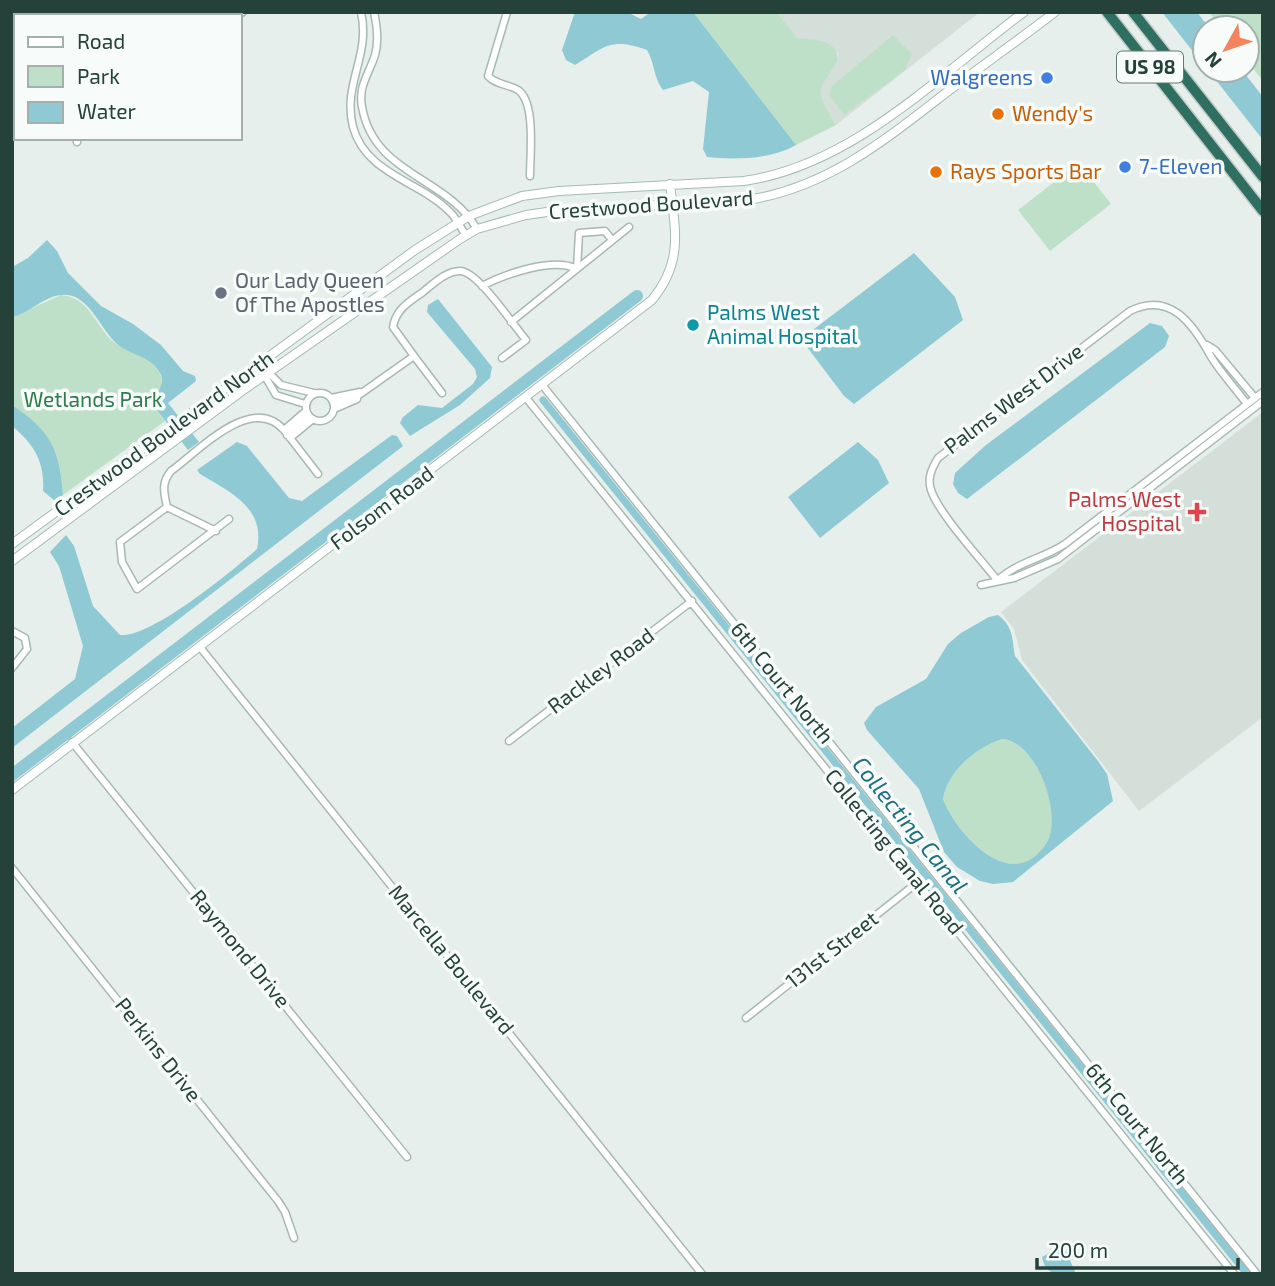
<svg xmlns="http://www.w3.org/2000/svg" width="1275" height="1286" viewBox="0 0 1275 1286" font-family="'Exo 2',sans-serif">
	<rect width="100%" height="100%" fill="#e6efeb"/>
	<!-- built -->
	<path fill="#d4dfda" d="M777 12H980L836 125 819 96 820 84 838 60V53L797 38Z
		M1263 412V717L1139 811 1022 660 1014 629 1001 612Z"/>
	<!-- green -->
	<path fill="#bfe0c8" d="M693 12H777L797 38C814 40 837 38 838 60 816 96 814 86 836 125L796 145Z
		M1209 12H1263V81L1247 61V28H1221Z
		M893 35 912 54 905 70 844 115 829 95 832 86Z
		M1079 163 1111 204 1050 251 1018 210Z
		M61 295C94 298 96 334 121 347 134 354 154 359 160 374 165 384 157 396 153 405L165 421 63 495C61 452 48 429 12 405V317Z
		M1002 739C1037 741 1064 815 1047 842 1013 897 957 835 943 799 948 770 976 748 1002 739Z"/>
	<!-- water -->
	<path fill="#8ec9d4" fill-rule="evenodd" d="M575 12H627L641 19 651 12H693L796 145C772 159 736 160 707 157L703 149 709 92 693 81 663 90C653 77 655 63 647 50 610 37 605 47 575 65L566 60 562 50Z
		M1162 12H1197L1209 28H1205V67Z
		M1208 70H1242L1263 97V140Z
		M47 240 57 251 68 273 101 306 133 324 161 345 183 371 195 376 196 381 168 403 199 442 188 450 153 405C155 395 165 385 161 375 153 356 129 355 117 344 100 329 88 292 62 295 44 296 30 313 12 317V267L28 258Z
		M914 253 955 297 963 320 854 404 844 396 801 339Z
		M438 299 488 362 492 367 490 378 460 405 410 436 400 423 403 417 418 405 442 408 473 384 477 377 475 369 427 312 428 305Z
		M1150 323 1162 326 1169 336 1165 347 967 499 958 493 953 484 955 473 986 445Z
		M12 405C50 430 60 450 63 495L55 501 43 491C45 462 34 444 12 426Z
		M392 435 397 436 403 446 12 748V728L75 679 83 646 59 566 50 552 66 535 74 546 93 606 120 635C151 638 232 571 257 549 266 508 230 492 200 474L197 470 237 442 247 446 289 498 302 501Z
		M858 442 878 460 889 483 820 538 788 497Z
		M998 615C1014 627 1012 640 1015 656L1098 761 1107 774 1113 801 1013 882 993 884 980 881 957 867 944 852 919 789 867 730 864 723 876 707 926 679 948 644 961 633 989 617ZM1002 739C1037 741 1063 815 1047 842 1013 897 957 835 943 799 948 770 976 748 1002 739Z
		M1058 1248 1066 1251 1076 1274C1059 1274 1046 1277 1042 1257Z"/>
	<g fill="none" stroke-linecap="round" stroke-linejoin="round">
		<!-- canal -->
		<path stroke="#8ec9d4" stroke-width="7" d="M543 400 1247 1274"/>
		<!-- river -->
		<path stroke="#8ec9d4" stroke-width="12" d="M12 775 637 296"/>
		<!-- street casing -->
		<g stroke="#a8b8b2" stroke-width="9">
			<path id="street" d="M361 12C371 56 342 84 353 127 366 175 421 181 451 213 457 219 461 228 466 236
				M374 12C377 26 379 42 375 55 369 74 358 86 362 107 374 175 446 176 477 229
				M507 12 488 76C496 85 508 84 518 90 536 102 530 155 530 176
				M214 14 235 16
				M236 16 243 12
				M12 71 16 74
				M77 142V138
				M482 286C505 274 553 257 577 269L579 233 605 231 612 240
				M511 322 629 227
				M1207 345 1215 350 1255 398
				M414 356 393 327C396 309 409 302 423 292 433 284 446 271 460 271 478 271 513 325 526 340L502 358
				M259 366 276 395 305 404
				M267 371 281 385 314 393
				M543 386 1257 1274
				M306 407a14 14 0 1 1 28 0a14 14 0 1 1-28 0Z
				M331 398 360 392
				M527 399 1234 1274
				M334 404 356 397 414 356 442 393
				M334 409 357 399
				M284 430 318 474
				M287 435 309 416
				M290 438 313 419
				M167 507 216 531
				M229 519 137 589 122 562 120 542 167 507C164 493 161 483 171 471 200 450 252 393 284 430L306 411
				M999 579C1018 562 1044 558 1065 544L1263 392
				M997 580C980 558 939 514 931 490 927 478 932 468 938 458L1130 311C1170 291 1193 324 1210 355 1220 372 1235 388 1247 404
				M981 585 1014 578 1058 559 1263 401
				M12 631 25 638 27 649 12 668
				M200 647 702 1274
				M509 741 692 601
				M72 742 407 1157
				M12 868 278 1201 285 1212 294 1238
				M746 1018 918 882"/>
		</g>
		<!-- secondary casing -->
		<g stroke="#a4bbb3" stroke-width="10">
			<path id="secondary" d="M12 544 415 250 469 216 522 196 559 191 744 181C853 165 938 76 1024 12
				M12 561 242 391 460 239 477 229 526 215 554 211 747 200C827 188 885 140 947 92 983 65 1020 39 1055 12
				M12 790 652 300C684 261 675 230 670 184"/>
		</g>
		<!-- highway casing -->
		<g stroke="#c2cac8" stroke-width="13">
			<path id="highway" d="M1107 12 1263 211
				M1133 12 1263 177"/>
		</g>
		<!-- street -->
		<use href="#street" stroke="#fff" stroke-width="6"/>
		<!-- secondary -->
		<use href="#secondary" stroke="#fff" stroke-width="8"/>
		<!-- highway -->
		<use href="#highway" stroke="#2f6f62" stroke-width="10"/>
	</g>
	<!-- markers -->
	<g fill="#3f7fe0" stroke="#f7fbf9" stroke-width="2.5">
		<circle cx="1047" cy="78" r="7"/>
		<circle cx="1125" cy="167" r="7"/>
	</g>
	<g fill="#e8710a" stroke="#f7fbf9" stroke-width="2.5">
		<circle cx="998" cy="114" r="7"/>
		<circle cx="936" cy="172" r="7"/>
	</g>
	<circle fill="#6b7280" stroke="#f7fbf9" stroke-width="2.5" cx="221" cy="293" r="7"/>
	<circle fill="#0f9aa8" stroke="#f7fbf9" stroke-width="2.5" cx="693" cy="325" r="7"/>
	<path fill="#e0444e" stroke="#f7fbf9" stroke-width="2.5" d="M1193.5 501.5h7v7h7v7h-7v7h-7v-7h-7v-7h7z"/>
	<g text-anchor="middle" stroke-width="7" stroke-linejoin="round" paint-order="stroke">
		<!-- shield labels -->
		<rect fill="#f7fbf9" stroke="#637a73" stroke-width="2" x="1117" y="51.5" width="66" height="31" rx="5"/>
		<g font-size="19" font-weight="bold" fill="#24423a">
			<text x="1150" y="74">US 98</text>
		</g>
		<!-- shop labels -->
		<g font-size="21" fill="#366cbe" stroke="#f7fbf9" text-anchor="end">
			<text x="1033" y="85">Walgreens</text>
			<text x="1139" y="174" text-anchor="start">7-Eleven</text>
		</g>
		<!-- food labels -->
		<g font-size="21" fill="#c56008" stroke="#f7fbf9" text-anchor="start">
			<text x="1012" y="121">Wendy's</text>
			<text x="950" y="179">Rays Sports Bar</text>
		</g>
		<!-- street labels -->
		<g font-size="21" fill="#24423a" stroke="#f7fbf9">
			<text transform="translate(651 205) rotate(-4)" y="7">Crestwood Boulevard</text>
			<text transform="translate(1014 399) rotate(-37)" y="7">Palms West Drive</text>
			<text transform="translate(164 434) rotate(-36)" y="7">Crestwood Boulevard North</text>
			<text transform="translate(382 508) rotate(-37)" y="7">Folsom Road</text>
			<text transform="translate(601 671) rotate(-37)" y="7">Rackley Road</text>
			<text transform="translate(782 683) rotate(51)" y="7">6th Court North</text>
			<text transform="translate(894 852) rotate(51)" y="7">Collecting Canal Road</text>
			<text transform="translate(240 949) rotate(51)" y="7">Raymond Drive</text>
			<text transform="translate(832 950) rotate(-38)" y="7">131st Street</text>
			<text transform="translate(451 960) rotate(51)" y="7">Marcella Boulevard</text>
			<text transform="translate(158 1050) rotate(52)" y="7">Perkins Drive</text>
			<text transform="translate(1137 1124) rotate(51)" y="7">6th Court North</text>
		</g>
		<!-- worship labels -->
		<g font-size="21" fill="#5b616d" stroke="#f7fbf9" text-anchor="start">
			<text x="235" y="288">Our Lady Queen<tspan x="235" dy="24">Of The Apostles</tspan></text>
		</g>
		<!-- culture labels -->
		<g font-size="21" fill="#0d838f" stroke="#f7fbf9" text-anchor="start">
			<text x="707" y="320">Palms West<tspan x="707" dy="24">Animal Hospital</tspan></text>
		</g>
		<!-- park labels -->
		<g font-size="21" fill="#2d7a4b" stroke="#f7fbf9">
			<text x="93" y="407">Wetlands Park</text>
		</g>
		<!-- health labels -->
		<g font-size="21" fill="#be3a42" stroke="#f7fbf9" text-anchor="end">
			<text x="1181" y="507">Palms West<tspan x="1181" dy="24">Hospital</tspan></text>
		</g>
		<!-- water labels -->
		<g font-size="23" font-style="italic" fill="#1c6f80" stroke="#f7fbf9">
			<text transform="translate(910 825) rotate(51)" y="8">Collecting Canal</text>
		</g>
	</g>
	<!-- border -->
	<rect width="1275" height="1286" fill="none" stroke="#24423a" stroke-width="28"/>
	<!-- legend -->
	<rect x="14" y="14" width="228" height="126" fill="#f7fbf9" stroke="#a3b1ad" stroke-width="2"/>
	<rect x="28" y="37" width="35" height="10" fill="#ffffff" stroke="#a3b1ad" stroke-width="2"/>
	<text x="77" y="49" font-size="21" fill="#24423a">Road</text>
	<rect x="28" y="66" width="35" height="21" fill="#bfe0c8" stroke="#a3b1ad" stroke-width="2"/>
	<text x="77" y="84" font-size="21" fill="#24423a">Park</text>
	<rect x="28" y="102" width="35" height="21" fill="#8ec9d4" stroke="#a3b1ad" stroke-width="2"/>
	<text x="77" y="119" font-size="21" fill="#24423a">Water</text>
	<!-- north arrow -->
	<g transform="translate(1226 49) rotate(230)"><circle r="33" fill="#f7fbf9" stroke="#a3b1ad" stroke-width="2"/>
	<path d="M0-5L12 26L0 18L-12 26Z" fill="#f4845f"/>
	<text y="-10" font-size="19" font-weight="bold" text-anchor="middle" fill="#24423a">N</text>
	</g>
	<!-- scale -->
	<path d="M1037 1258v10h201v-10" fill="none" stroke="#24423a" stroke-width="3.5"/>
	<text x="1048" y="1258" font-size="21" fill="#24423a" stroke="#f7fbf9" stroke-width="5" paint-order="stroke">200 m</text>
</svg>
